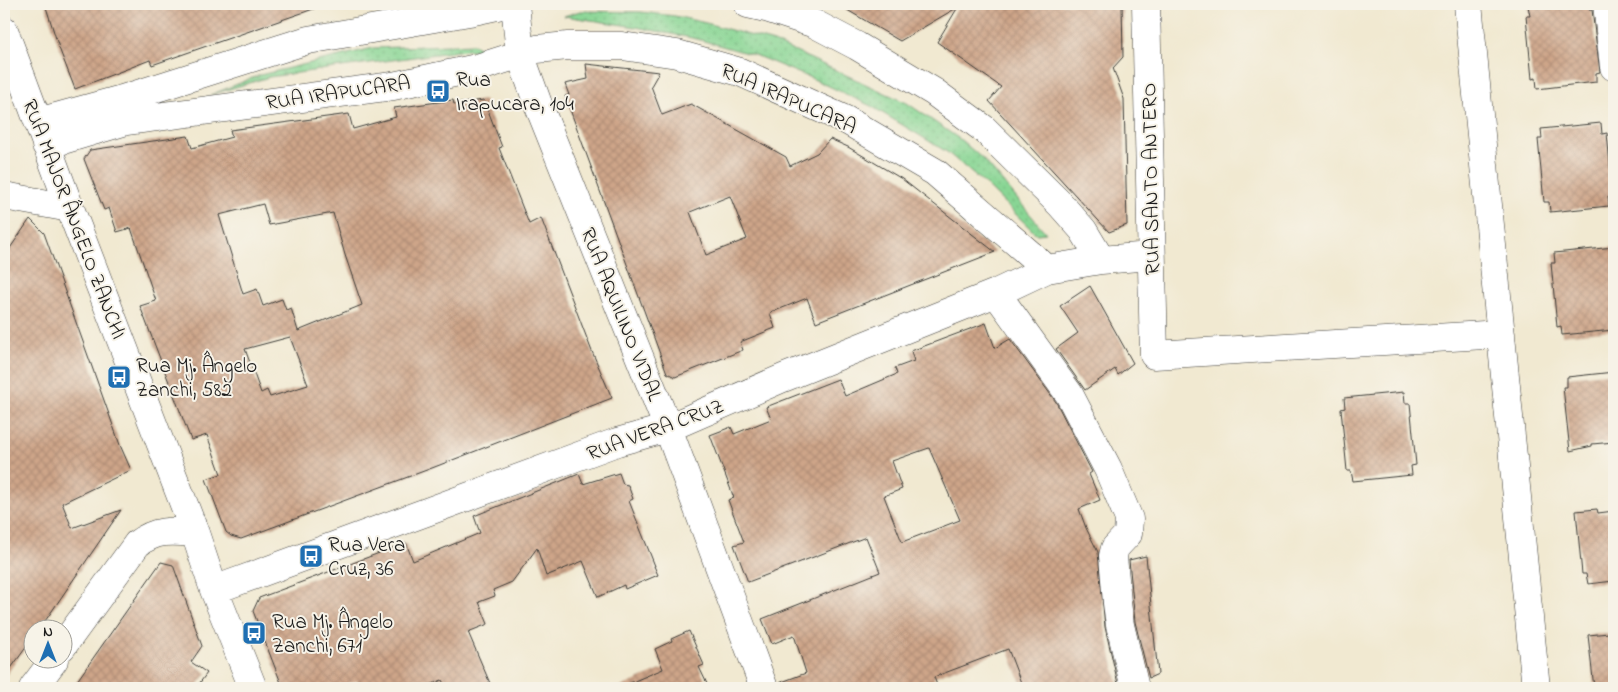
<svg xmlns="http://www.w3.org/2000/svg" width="1618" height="692" viewBox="0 0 1618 692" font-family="'Indie Flower',sans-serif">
	<defs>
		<pattern id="park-dots" width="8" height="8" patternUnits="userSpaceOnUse" patternTransform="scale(1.25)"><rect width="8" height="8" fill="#89d694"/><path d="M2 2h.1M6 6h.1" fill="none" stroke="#76b77f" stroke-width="1.8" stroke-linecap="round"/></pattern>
		<pattern id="building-cross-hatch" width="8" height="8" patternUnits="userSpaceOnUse" patternTransform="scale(1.25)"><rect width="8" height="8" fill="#cea589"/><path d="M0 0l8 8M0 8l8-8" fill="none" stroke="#b08d76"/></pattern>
	</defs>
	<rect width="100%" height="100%" fill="#f7f3e8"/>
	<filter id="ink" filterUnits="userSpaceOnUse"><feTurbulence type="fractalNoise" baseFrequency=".02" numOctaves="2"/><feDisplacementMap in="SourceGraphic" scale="10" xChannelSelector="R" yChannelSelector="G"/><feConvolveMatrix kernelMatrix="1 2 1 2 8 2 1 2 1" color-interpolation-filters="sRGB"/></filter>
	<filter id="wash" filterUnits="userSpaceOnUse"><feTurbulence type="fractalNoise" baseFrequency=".0096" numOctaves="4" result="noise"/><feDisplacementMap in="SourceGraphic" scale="20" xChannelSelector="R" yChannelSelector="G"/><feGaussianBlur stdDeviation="1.12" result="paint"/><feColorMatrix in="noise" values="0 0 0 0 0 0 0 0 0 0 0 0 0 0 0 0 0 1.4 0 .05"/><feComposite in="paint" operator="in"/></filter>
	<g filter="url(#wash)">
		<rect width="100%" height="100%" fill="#f1e9d1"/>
		<!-- park -->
		<path fill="url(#park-dots)" stroke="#527958" d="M580 11 641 12 675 16 706 23 774 42 907 103 961 140 985 161 1046 233 1037 234 1033 231 988 187 947 152 871 106 818 81 757 56 697 39 636 27 564 16Z
			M474 44 479 47V50H465L269 77 210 95 260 75 373 48Z"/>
		<g id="blocks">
			<!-- building -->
			<path fill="url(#building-cross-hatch)" fill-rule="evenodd" d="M45 4H319V7L152 65 150 60 75 89 59 48Z
				M837 4H1122L1123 57 1113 68 1124 99 1127 225 1109 232 989 101 1001 87 937 42 958 7 900 41Z
				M1546 4H1589V10H1592L1600 72 1596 73V82L1537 89 1536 78 1532 79 1526 16H1530L1528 6Z
				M586 64 659 72 651 86 662 115 691 104 786 157 790 166 817 153 830 139 848 147 902 179 995 252 816 322 807 298 770 313 775 328 740 342 743 350 675 377 667 373 565 96 569 95 565 84 588 79ZM730 196 747 239 706 255 690 212Z
				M453 100 454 104 484 100 502 147 499 148 529 224 541 218 591 349 612 398 432 468 241 539 231 536 226 532 206 479 221 474 207 435 191 440 140 306 156 301 131 228 117 232 109 208 104 210 84 159 90 150 188 136 192 148 232 137 230 130 349 114 353 129 396 117 394 108ZM263 204 269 225 333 213 345 255 362 305 298 331 291 308 286 310 282 299 263 306 257 289 243 294 219 215ZM290 337 308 385 270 397 267 390 261 393 245 349Z
				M1601 123 1602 134 1607 133 1613 196 1608 197 1609 206 1550 212 1549 202H1544L1538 139H1542L1541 129Z
				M30 219 44 233 120 445 131 470 62 503 72 528 121 510 39 630H32V639L4 678V257Z
				M1614 247V330L1562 335 1561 326 1557 327 1551 263H1555L1554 253Z
				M1090 286 1133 363 1118 375 1115 369 1085 390 1056 349 1078 333 1060 306Z
				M986 323 995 348 1010 339 1056 402 1092 472 1089 474 1100 500 1079 509 1086 528 1098 552 1105 627 1119 688H1023L1008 649 934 677 938 688H779V683L806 673 794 635 772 644 762 619 880 572 866 537 748 582 734 545 744 542 728 500 734 498 710 435 731 427 734 434 771 419 766 407 838 379 845 396 897 374 895 368 914 361 911 351ZM929 448 960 520 902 542 884 496 902 489 892 461Z
				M1614 372V442L1592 444V446L1570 451 1563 387H1567V377Z
				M1404 392 1405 403H1410L1416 465 1411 466 1412 475 1353 481 1351 471H1347L1341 409 1345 408 1344 398Z
				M619 473 623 484 628 485 633 499 629 501 655 566H654L658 575 625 589 624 585 598 597 583 561 546 576 537 548 512 582 493 590 495 596 479 602 488 624 468 632 492 688H446L442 680 423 688H360L357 681 336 688H283L253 611 259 598 406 543 413 561 480 533 474 516 579 474 583 484Z
				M1597 509 1598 513 1614 511V581L1588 584 1586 574H1582L1576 511Z
				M1146 556 1158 674 1149 678 1135 622 1129 560Z
				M161 562 173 565 202 646 191 662 207 673 196 688H72Z
				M689 631 704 665 699 667 709 688H618L663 669 655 649 672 641 671 639Z
				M1609 633 1610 637 1614 636V688H1594L1588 635Z"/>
		</g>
	</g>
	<g filter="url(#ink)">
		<use href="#blocks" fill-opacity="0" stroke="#3c3b37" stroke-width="1"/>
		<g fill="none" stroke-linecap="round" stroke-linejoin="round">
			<!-- minor casing -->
			<g stroke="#3c3b37" stroke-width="29">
				<path id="minor" d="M515 4 520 54 538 104 668 428 764 688
					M748 4 766 8 815 24 857 46 934 92 984 129 1060 204 1083 230 1101 260
					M1146 4 1154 355 1501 334
					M1468 4 1536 688
					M1607 4 1614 67
					M4 30 70 208 195 533 214 590 253 688
					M38 122 122 99 308 40 469 12 506 4
					M46 145 126 121 393 86 477 68 537 49 568 46H622L677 54 740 72 846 120 935 172 1047 269
					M4 196 70 208
					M996 293 1069 394 1108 469 1129 519 1128 534 1115 548 1113 556 1117 603 1120 625 1135 688
					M214 590 617 442 668 428 783 378 996 293 1047 269 1101 260 1151 256
					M62 647 137 544C156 529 172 531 195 533
					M33 688 54 660"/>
			</g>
			<!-- minor -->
			<use href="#minor" stroke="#fff" stroke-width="28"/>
		</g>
	</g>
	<!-- icons -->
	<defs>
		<g id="bus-square" transform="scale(1.25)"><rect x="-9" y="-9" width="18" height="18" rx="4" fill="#1f6fb2" stroke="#f7f3e8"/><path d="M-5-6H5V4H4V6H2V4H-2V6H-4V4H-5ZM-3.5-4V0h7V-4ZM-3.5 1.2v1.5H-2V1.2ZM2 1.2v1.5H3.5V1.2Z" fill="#fff"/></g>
	</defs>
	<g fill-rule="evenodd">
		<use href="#bus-square" x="438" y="91"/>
		<use href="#bus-square" x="119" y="377"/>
		<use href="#bus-square" x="311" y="556"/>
		<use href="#bus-square" x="254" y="633"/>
	</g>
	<g text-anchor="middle" stroke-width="4" stroke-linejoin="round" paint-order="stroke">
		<!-- poi labels -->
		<g font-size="21" fill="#1c1c1c" stroke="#f7f3e8" text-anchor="start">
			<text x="456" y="86">Rua<tspan x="456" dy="24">Irapucara, 104</tspan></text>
			<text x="136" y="372">Rua Mj. Ângelo<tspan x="136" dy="24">Zanchi, 582</tspan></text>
			<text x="328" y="551">Rua Vera<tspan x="328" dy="24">Cruz, 36</tspan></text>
			<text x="272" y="628">Rua Mj. Ângelo<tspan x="272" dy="24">Zanchi, 671</tspan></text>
		</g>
		<!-- street labels -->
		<g font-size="21" fill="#1c1c1c" stroke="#f7f3e8">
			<text transform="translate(338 92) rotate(-8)" y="7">RUA IRAPUCARA</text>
			<text transform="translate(789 98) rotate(24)" y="7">RUA IRAPUCARA</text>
			<text transform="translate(1150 179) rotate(-91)" y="7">RUA SANTO ANTERO</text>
			<text transform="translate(75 219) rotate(69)" y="7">RUA MAJOR ÂNGELO ZANCHI</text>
			<text transform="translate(622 314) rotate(68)" y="7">RUA AQUILINO VIDAL</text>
			<text transform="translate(655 429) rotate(-20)" y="7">RUA VERA CRUZ</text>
		</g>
	</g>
	<!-- margin -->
	<rect width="1618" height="692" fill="none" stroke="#f7f3e8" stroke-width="20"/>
	<!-- north arrow -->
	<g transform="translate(48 644)"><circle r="24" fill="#f7f3e8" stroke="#9f9d96"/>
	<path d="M0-4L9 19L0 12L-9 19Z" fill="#1f6fb2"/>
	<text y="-8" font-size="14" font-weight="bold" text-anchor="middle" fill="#1c1c1c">N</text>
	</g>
</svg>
